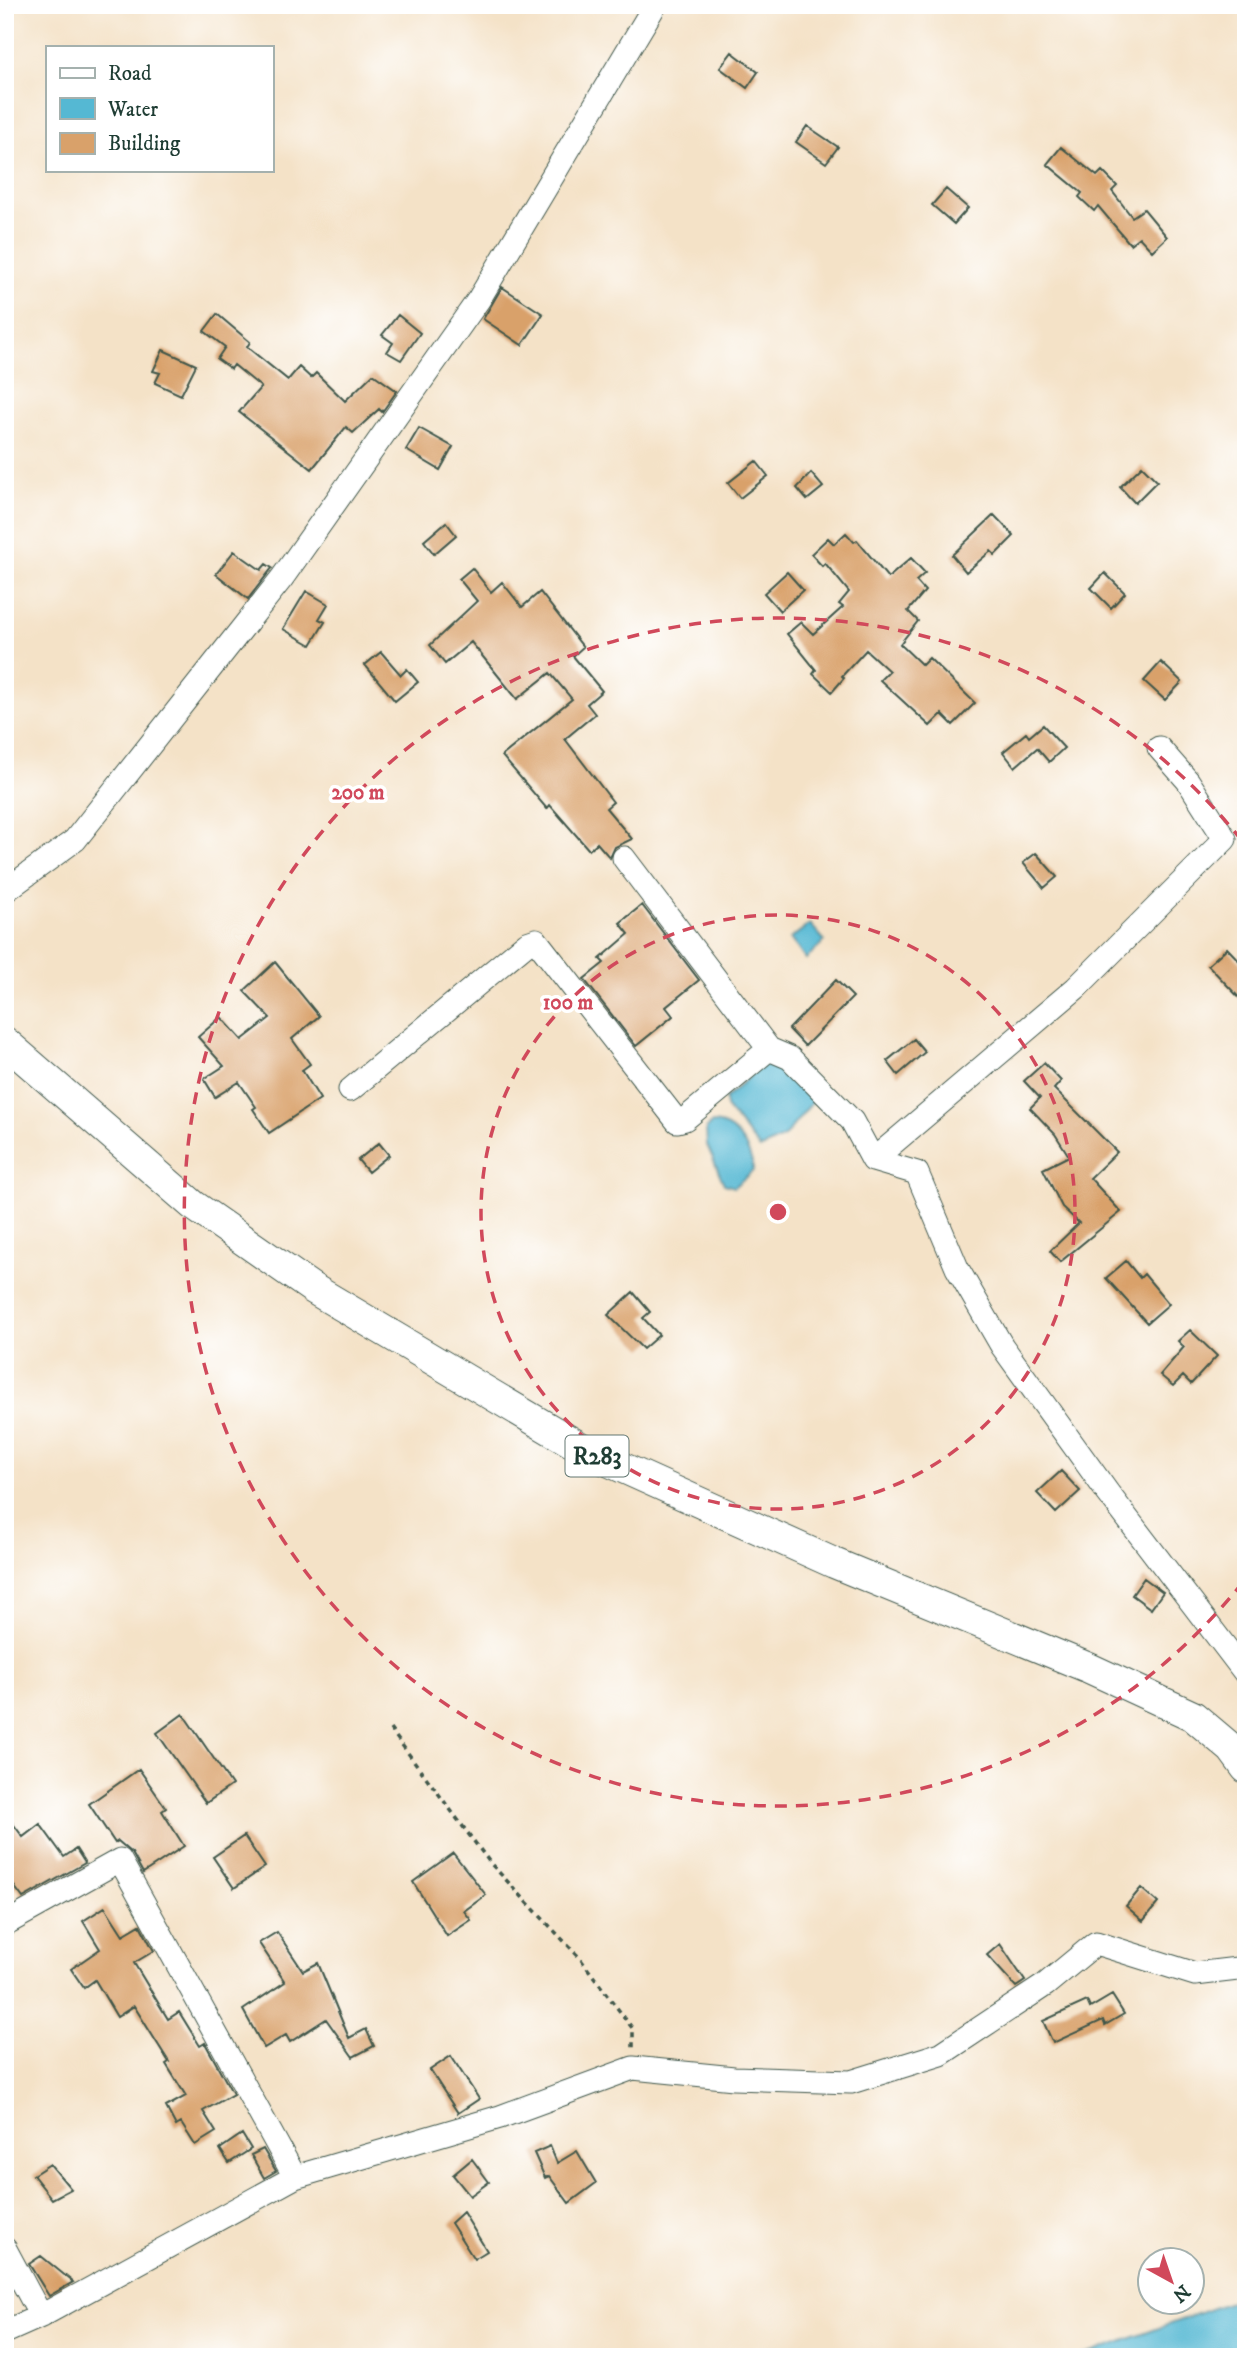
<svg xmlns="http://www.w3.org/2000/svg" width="1251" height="2362" viewBox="0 0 1251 2362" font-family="'IM FELL DW Pica',serif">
	<rect width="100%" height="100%" fill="#fff"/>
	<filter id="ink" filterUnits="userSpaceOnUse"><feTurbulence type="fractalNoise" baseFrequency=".0143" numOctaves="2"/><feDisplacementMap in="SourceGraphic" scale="14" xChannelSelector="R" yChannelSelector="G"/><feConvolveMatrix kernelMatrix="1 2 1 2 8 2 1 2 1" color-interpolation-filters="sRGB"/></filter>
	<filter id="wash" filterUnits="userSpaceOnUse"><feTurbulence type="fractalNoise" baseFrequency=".00686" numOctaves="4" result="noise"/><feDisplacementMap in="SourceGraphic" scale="28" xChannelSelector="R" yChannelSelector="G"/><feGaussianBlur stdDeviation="1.57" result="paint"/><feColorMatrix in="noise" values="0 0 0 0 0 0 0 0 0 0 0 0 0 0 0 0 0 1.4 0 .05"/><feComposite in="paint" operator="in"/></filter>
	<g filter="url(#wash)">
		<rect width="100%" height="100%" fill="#f4e2c7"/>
		<!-- water -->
		<path fill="#55b8d3" stroke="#3a7a84" stroke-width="2" d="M810 924 825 941 806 959 790 939Z
			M763 1064 782 1069 814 1100 784 1137 760 1149 726 1107 725 1099Z
			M712 1123C737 1124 749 1148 754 1170L734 1187 724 1184 707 1145 706 1129Z
			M1246 2296V2357H1080Z"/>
		<g id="blocks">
			<!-- building -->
			<path fill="#d9a16a" d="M732 52 758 72 747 88 720 68Z
				M807 126 838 147 826 163 796 142Z
				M1061 147 1097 176 1102 171 1117 186 1112 191 1132 217 1144 209 1167 237 1152 251 1139 237 1130 244 1098 206 1094 211 1079 197 1082 193 1047 164Z
				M946 189 968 208 954 224 932 205Z
				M502 287 543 314 522 345 483 319Z
				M217 314 250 342 247 347 288 380 299 367 311 378 316 373 345 401 373 374 397 391 382 412 379 409 353 433 346 427 312 469 239 412 261 387 234 365 231 369 217 359 225 347 204 331Z
				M398 315 420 333 401 360 387 352 393 343 382 335Z
				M163 350 196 365 181 395 155 383 160 373 153 371Z
				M419 428 453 447 440 470 406 450Z
				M756 461 768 476 740 498 728 483Z
				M1142 466 1157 481 1135 503 1120 487Z
				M811 473 823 487 807 500 797 488Z
				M994 515 1014 536 995 555 991 551 966 572 952 555Z
				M446 522 456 535 434 554 424 541Z
				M846 533 854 542 857 540 888 578 911 558 925 573 916 581 925 591 908 611 918 621 900 644 922 665 929 658 975 703 953 725 942 714 930 726 880 680 889 671 866 650 842 676 844 678 832 692 813 674 816 670 787 634 801 622 813 634 843 607 839 604 849 592 825 563 822 566 811 554 828 538 834 544Z
				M234 551 261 570 266 564 272 568 248 599 216 574Z
				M472 568 491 592 502 582 522 607 540 592 583 647 573 656 602 691 587 704 595 714 565 739 613 802 606 808 632 839 615 847 610 858 597 843 589 850 550 805 547 809 502 756 572 699 550 673 517 699 471 642 445 664 430 645 477 601 459 579Z
				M787 572 803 590 780 611 764 593Z
				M1105 573 1125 593 1111 608 1091 588Z
				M306 591 328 604 319 619 325 622 311 645 283 629Z
				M381 652 401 675 407 669 418 682 395 701 365 665Z
				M1161 662 1182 682 1165 700 1144 681Z
				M1043 725 1064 748 1049 762 1037 748 1015 767 1003 752 1026 733 1029 737Z
				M1036 853 1057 877 1044 888 1023 863Z
				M642 905 699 980 666 1007 673 1016 636 1046 584 979 604 963 600 959 629 934 620 923Z
				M1227 948 1246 968V1005L1208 965Z
				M275 962 319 1016 292 1039 310 1064 302 1070 320 1099 269 1133 253 1109 256 1107 239 1082 215 1097 204 1079 224 1066 198 1037 221 1017 242 1040 270 1018 244 991Z
				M836 980 853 997 805 1046 789 1029Z
				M914 1039 925 1052 898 1075 887 1061Z
				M1044 1063 1061 1081 1054 1089 1117 1152 1090 1178 1121 1212 1060 1262 1050 1251 1079 1223 1062 1207 1043 1169 1069 1156 1055 1134 1030 1108 1040 1098 1024 1081Z
				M379 1143 389 1155 368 1172 358 1160Z
				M1126 1261 1140 1278 1144 1274 1169 1304 1147 1323 1106 1278Z
				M633 1292 650 1312 643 1318 659 1335 643 1349 608 1315Z
				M1190 1330 1217 1356 1191 1384 1183 1376 1173 1386 1160 1375 1184 1347 1178 1341Z
				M1061 1471 1080 1491 1056 1513 1037 1493Z
				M1144 1578 1163 1592 1151 1609 1132 1595Z
				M183 1714 232 1785 206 1803 157 1733Z
				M139 1769 166 1808 162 1811 184 1846 143 1873 132 1853 118 1841 115 1843 89 1804Z
				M5 1813 23 1837 40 1824 64 1857 76 1849 85 1863 23 1898 14 1886 5 1893Z
				M244 1836 265 1867 234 1888 213 1857Z
				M453 1853 486 1895 464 1911 471 1920 447 1936 413 1882Z
				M1141 1888 1158 1903 1143 1921 1126 1906Z
				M105 1907 123 1935 140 1925 154 1951 134 1963 168 2019 179 2012 200 2046 205 2043 233 2094 203 2111 216 2132 195 2145 181 2123 176 2126 166 2107 186 2096 166 2064 169 2062 134 2006 117 2017 95 1980 84 1988 71 1969 100 1949 83 1921Z
				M277 1932 303 1971 318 1963 349 2038 366 2029 374 2046 353 2057 326 2019 290 2042 286 2035 264 2048 243 2010 285 1982 259 1943Z
				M1000 1944 1025 1981 1016 1987 987 1955Z
				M1112 1995 1124 2014 1105 2025 1103 2020 1053 2043 1043 2021 1087 2001 1090 2008Z
				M451 2056 479 2099 458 2113 430 2070Z
				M242 2134 251 2149 229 2163 220 2149Z
				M550 2146 557 2163 577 2151 596 2183 569 2203 549 2176 545 2178 534 2153Z
				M263 2149 276 2171 264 2178 251 2155Z
				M472 2159 489 2182 470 2196 453 2175Z
				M50 2164 71 2189 52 2199 33 2175Z
				M463 2212 487 2251 474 2259 451 2223Z
				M41 2256 73 2282 49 2296 29 2264Z"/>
		</g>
	</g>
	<g filter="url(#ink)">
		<use href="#blocks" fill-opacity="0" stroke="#3f564a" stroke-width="2"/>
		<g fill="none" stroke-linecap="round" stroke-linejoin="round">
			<!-- minor casing -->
			<g stroke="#3f564a" stroke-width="25">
				<path id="minor" d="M624 858 769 1049 790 1058 852 1121 873 1160 917 1173 957 1268 1002 1346 1108 1493 1246 1674
					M5 891 75 840 282 578 479 299 655 5
					M350 1090 527 943 536 940 677 1121 685 1119 769 1049
					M873 1160 1076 988 1225 839 1188 781 1159 748
					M5 1924 120 1860 295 2177
					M5 2249 41 2316
					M5 2332 41 2316 295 2177 500 2117 633 2068 734 2078 851 2082 941 2054 1045 1985 1096 1943 1195 1974 1246 1968"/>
			</g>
			<!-- major casing -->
			<g stroke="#3f564a" stroke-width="32">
				<path id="major" d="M5 1042 193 1205 312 1288 590 1453 834 1563 1089 1668 1193 1716 1232 1749 1246 1768"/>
			</g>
			<!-- path -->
			<path stroke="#3f564a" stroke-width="3.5" stroke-dasharray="5 5" stroke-linecap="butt" d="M390 1729 491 1864 579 1957 633 2029V2048"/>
			<!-- minor -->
			<use href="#minor" stroke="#fff" stroke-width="23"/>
			<!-- major -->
			<use href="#major" stroke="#fff" stroke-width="30"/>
		</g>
	</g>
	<!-- distance rings -->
	<g fill="none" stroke="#d1495b" stroke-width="3.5" stroke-dasharray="12 9">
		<circle cx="778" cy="1212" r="297"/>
		<path d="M1243 1582A594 594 0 1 1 1243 842"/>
	</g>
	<g text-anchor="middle" stroke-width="7" stroke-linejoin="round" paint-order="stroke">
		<!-- shield labels -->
		<rect fill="#fff" stroke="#627771" stroke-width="2" x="565.5" y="1435.5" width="63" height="41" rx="5"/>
		<g font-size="24" font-weight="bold" fill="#1f3d34">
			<text x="597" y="1464">R283</text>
		</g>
	</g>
	<circle cx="778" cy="1212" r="10" fill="#d1495b" stroke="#fff" stroke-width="3.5"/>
	<g font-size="21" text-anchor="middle" font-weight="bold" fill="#d1495b" stroke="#fff" stroke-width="7" stroke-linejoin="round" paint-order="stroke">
		<text x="358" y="799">200 m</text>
		<text x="568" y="1009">100 m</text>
	</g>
	<!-- margin -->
	<rect width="1251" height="2362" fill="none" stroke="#fff" stroke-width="28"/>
	<!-- legend -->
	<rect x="46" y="46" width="228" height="126" fill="#ffffff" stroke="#a5b1ae" stroke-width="2"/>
	<rect x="60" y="68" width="35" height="10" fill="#ffffff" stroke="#a5b1ae" stroke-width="2"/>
	<text x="108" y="80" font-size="21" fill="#1f3d34">Road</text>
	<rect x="60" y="98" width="35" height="21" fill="#55b8d3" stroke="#a5b1ae" stroke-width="2"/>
	<text x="108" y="116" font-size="21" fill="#1f3d34">Water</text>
	<rect x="60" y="133" width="35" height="21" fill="#d9a16a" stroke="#a5b1ae" stroke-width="2"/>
	<text x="108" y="150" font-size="21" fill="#1f3d34">Building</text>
	<!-- north arrow -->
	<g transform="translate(1171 2281) rotate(140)"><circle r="33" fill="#ffffff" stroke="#a5b1ae" stroke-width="2"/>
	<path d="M0-5L12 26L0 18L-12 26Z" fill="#d1495b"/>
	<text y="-10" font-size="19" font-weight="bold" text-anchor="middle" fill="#1f3d34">N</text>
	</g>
</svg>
